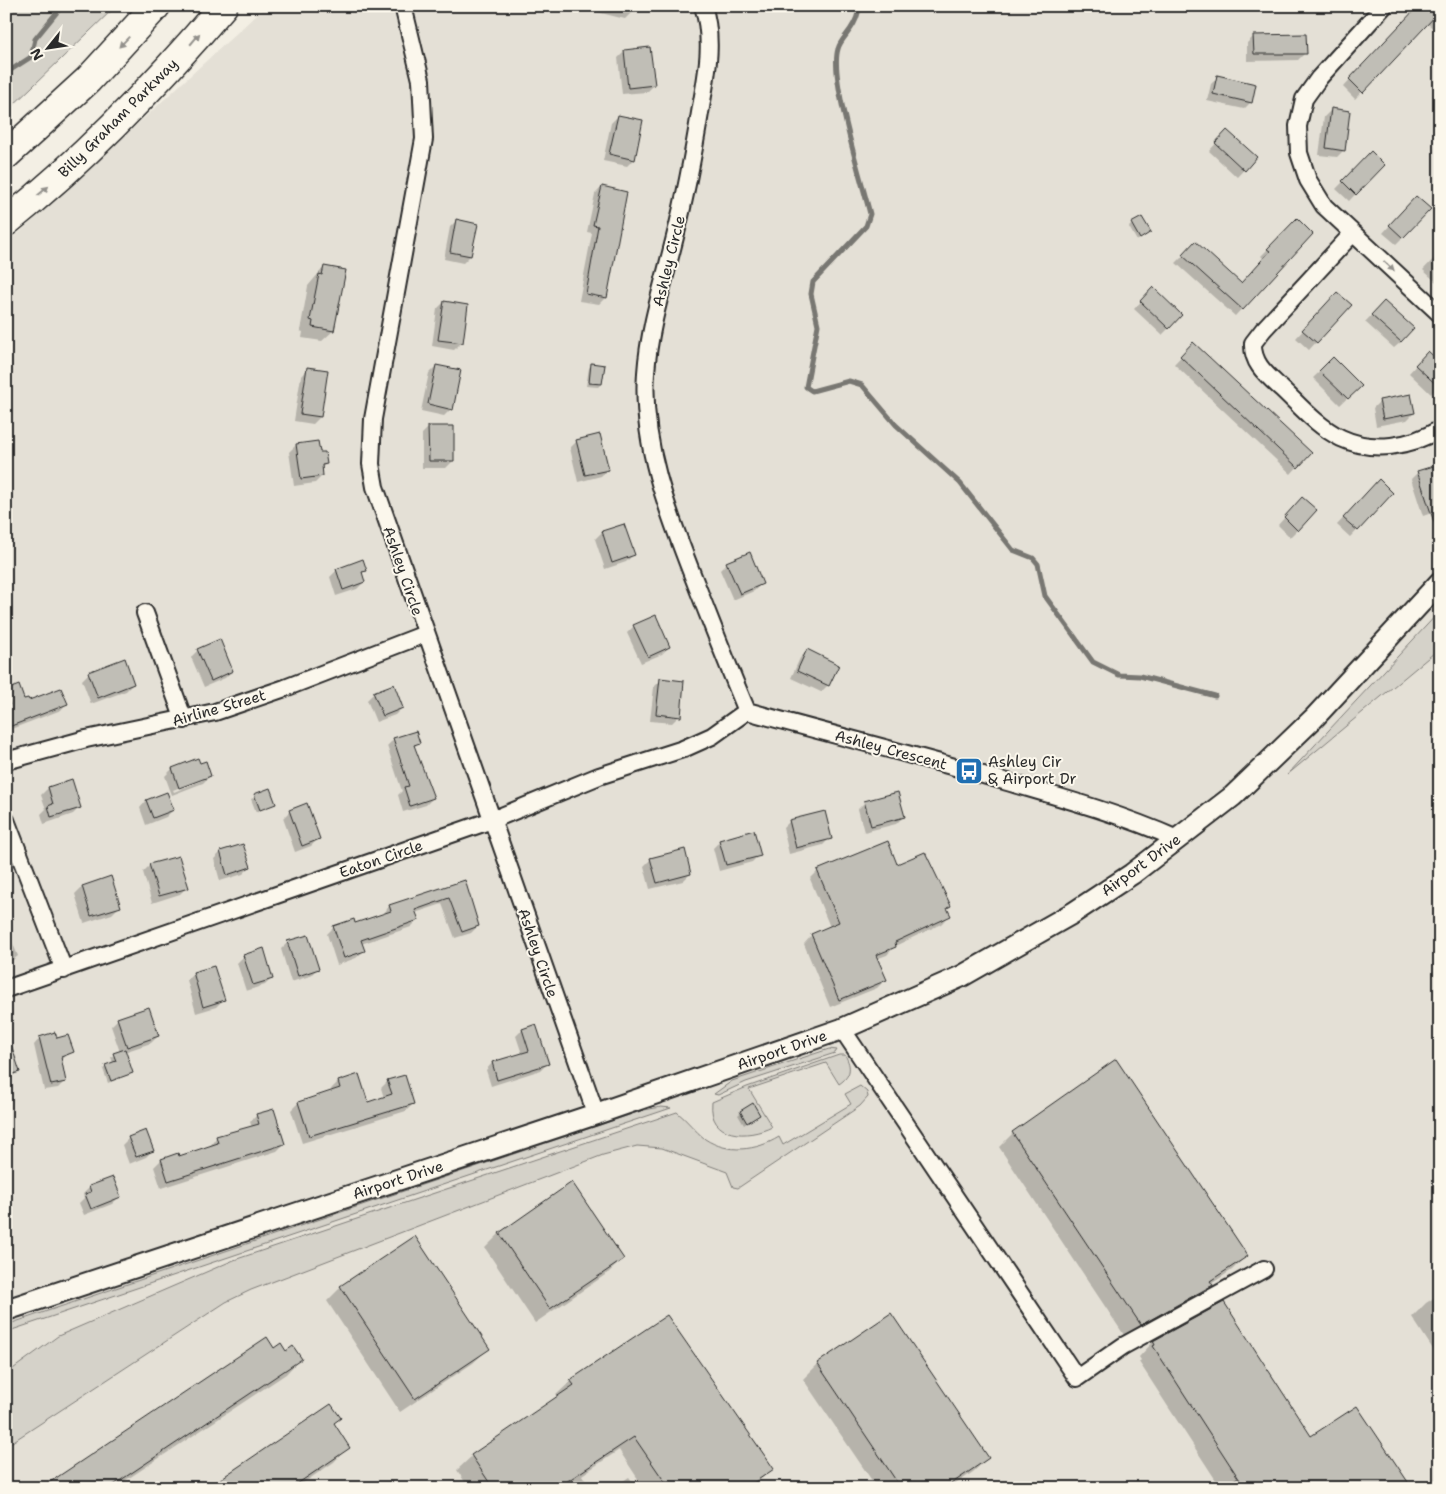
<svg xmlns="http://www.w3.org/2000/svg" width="1446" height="1494" viewBox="0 0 1446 1494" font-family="'Shantell Sans',sans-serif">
	<rect width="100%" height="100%" fill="#f3efe4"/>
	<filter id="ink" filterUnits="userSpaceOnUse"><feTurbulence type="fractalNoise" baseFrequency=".02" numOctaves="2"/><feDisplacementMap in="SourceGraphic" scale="10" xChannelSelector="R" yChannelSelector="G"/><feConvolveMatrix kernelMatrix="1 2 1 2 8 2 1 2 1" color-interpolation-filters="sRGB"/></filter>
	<g filter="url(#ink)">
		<!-- built -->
		<path fill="#e4e0d6" d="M266 6H1440V1488H6V242L20 232Z"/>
		<!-- green -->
		<path fill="#d5d2c9" stroke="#807e7a" d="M6 6H116L6 112Z
			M1440 611V648L1287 775Z
			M829 1049 837 1050 835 1053 746 1082 718 1095 714 1094 732 1081Z
			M839 1055H845C852 1067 851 1076 839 1084L826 1063 749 1089 772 1127C748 1139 708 1139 712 1102L747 1087Z
			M860 1086 867 1092 868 1097 860 1106 738 1188 733 1187 727 1172 662 1148 637 1146 603 1155 251 1290 226 1302 6 1446V1374L58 1336 234 1260 677 1112C687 1120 695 1131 705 1139 728 1154 756 1151 779 1137L783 1145 851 1104 845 1094Z
			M661 1107 671 1108 6 1332V1325L644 1110Z
			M1239 1476 1243 1483 1236 1488H1223Z"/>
		<!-- shadow -->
		<path fill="#0003" fill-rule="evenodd" d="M590 6H634L632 12 625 19 589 10Z
			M1292 6H1345L1343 8 1292 10Z
			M1418 6 1440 8V35L1427 23 1355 99 1343 87Z
			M1254 36 1305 53 1298 60 1247 61V43Z
			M625 51 654 85 647 92 622 94 618 58Z
			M1218 77 1251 102 1244 109 1207 101 1211 84Z
			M1331 110 1344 150 1337 157 1319 155 1324 117Z
			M618 116 634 159 627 166 603 161 611 123Z
			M1221 138 1256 157 1237 177 1209 151Z
			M1371 153 1383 165 1349 201 1336 189Z
			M602 187 606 297 599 304 579 301 592 233 587 232 595 194Z
			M1409 204 1403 237 1396 244 1383 233Z
			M457 220 470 256 463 263 444 259 450 227Z
			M1297 220 1311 234 1235 316 1176 263 1189 250 1240 284 1264 259 1261 256Z
			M1132 224 1150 232 1137 241 1129 227Z
			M1440 252V278L1436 282 1423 270Z
			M324 267 333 331 322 341 302 338 303 332 300 331 308 286Z
			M1153 289 1169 328 1162 335 1134 309Z
			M1331 301 1350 305 1309 350 1296 338Z
			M444 302 467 306 461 343 454 350 432 346 437 309Z
			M1384 302 1401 342 1394 348 1365 322Z
			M1193 344 1310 453 1291 474 1174 364Z
			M1333 359 1360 386 1340 405 1313 378Z
			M1421 360 1440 385 1431 394 1409 373Z
			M592 364 601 384 598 387 586 386 589 368Z
			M436 366 451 409 444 416 421 411 429 373Z
			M308 368 320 417 313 424 294 421 301 376Z
			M1380 401 1414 413 1407 420 1376 426 1373 408Z
			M429 427 453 461 446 468H422V434Z
			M577 441 608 469 601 476 578 482 570 448Z
			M317 442 319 454 326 464 321 468 322 476 315 483 294 486 289 452 296 445Z
			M1418 472 1440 510 1423 516 1411 479Z
			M1372 488 1392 493 1350 537 1337 525Z
			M1295 506 1297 530 1290 537 1278 525Z
			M624 525 633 555 626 562 605 569 595 539 602 532Z
			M727 563 761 584 754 591 733 600 720 570Z
			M337 570H365L361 575 364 582 357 589 336 596 330 577Z
			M634 626 669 647 662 654 641 663 627 633Z
			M198 650 232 671 225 678 204 687 191 657Z
			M807 651 828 685 821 692 791 678 800 658Z
			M89 673 133 684 126 691 91 704 82 680Z
			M661 680 679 716 672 723 650 721 654 687Z
			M18 687 24 701 66 704 61 710 6 731V691Z
			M374 693 402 708 395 715 376 722 367 700Z
			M394 739 418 743 414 747 433 798 426 805 403 812 398 795 402 791 387 746Z
			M197 759 210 776 203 783 172 795 165 776 172 769ZM203 778V780L174 792 173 790Z
			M48 788 80 807 73 814 44 824 41 814 46 809 41 795Z
			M269 790 274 803 256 812 251 799Z
			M167 794 173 810 166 817 146 825 140 808 146 801Z
			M865 802 903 817 896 824 864 832 858 809Z
			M290 811 318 839 311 846 295 852 283 818Z
			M790 821 830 838 823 845 789 854 783 828Z
			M720 841 759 855 752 862 719 871 713 848Z
			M221 852 250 867 243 874 220 881 214 859Z
			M651 859 690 874 683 881 650 889 644 866Z
			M150 865 187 887 180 894 152 903 143 872Z
			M897 866 949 906 946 909 949 916 941 924 895 946 887 955 876 959 885 980 877 988 830 1007 804 944 812 935 830 927 810 879 818 871Z
			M110 878 119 907 112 914 84 923 75 894 82 887Z
			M464 881 478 926 471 933 455 938 442 904 415 913 418 920 411 927 361 944 364 951 356 958 337 965 327 934 334 927 355 925 383 915 389 906Z
			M6 936 8 940 11 939 18 956 6 965Z
			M288 942 317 969 310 976 291 982 281 949Z
			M244 956 272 978 265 985 246 991 237 963Z
			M194 973 223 1000 216 1007 196 1013 187 980Z
			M118 1019 158 1036 151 1043 124 1052 132 1073 108 1083 103 1069 113 1063 111 1057 120 1052 111 1026Z
			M535 1026 547 1064 541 1070 491 1086 486 1070 492 1063 522 1054 516 1036 522 1030Z
			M40 1038 56 1040 73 1052 60 1060 65 1081 58 1088 44 1090 34 1045Z
			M6 1057 19 1071 9 1079 10 1082 6 1086Z
			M388 1081 413 1104 406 1111 302 1143 291 1110 298 1103 333 1092 331 1089 338 1082 367 1104 384 1098 381 1088Z
			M741 1112 758 1115 744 1125 738 1115Z
			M257 1115 284 1144 277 1151 161 1188 154 1167 161 1160 177 1154 178 1157 210 1146 216 1138 252 1127 250 1122Z
			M1013 1133 1246 1256 1232 1270 1211 1284 1197 1300 1126 1338 999 1147Z
			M129 1138 153 1150 146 1157 129 1164 122 1145Z
			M572 1184 623 1259 608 1273 535 1323 485 1248 499 1234Z
			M90 1187 119 1197 112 1204 84 1215 79 1203 84 1198 83 1194Z
			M341 1287 488 1349 473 1363 400 1412 327 1301Z
			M1440 1294V1360L1412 1317 1426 1303Z
			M1224 1304 1311 1438 1406 1482 1401 1488H1221L1139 1362 1141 1360 1139 1357 1153 1342Z
			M891 1315 988 1458 973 1472 950 1488H877L803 1379 818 1364Z
			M274 1349 300 1359 286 1374 114 1488H45Z
			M571 1381 772 1469 751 1488H644L619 1450 582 1475 590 1488H469L457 1470 472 1456 558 1397 556 1395Z
			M340 1418 333 1424 348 1447 334 1462 296 1488H209Z
			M629 1477 637 1488H613Z"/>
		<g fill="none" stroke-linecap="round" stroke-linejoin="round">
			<!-- stream -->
			<path stroke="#787772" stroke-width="5" d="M854 6 858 13C854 31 841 37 838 49 829 77 862 181 870 214L866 226 813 282 811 294 818 325 806 387 812 391 849 381 862 385 896 425 960 483 1013 550 1033 558 1038 564 1045 596 1093 662 1119 675 1140 676 1215 696
				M6 73 31 57 35 39 62 6"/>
		</g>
		<!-- building -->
		<path fill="#c0beb6" stroke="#2b2b2b" d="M1418 6H1440V11L1363 93 1349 79Z
			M1306 34 1307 54H1254L1253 35Z
			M650 47 655 85 628 88 624 50Z
			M1217 75 1256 84 1252 103 1213 94Z
			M1331 108 1350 111 1345 151 1326 148Z
			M618 115 643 120 635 160 609 154Z
			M1227 130 1257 157 1245 171 1215 143Z
			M1371 151 1385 165 1356 195 1342 181Z
			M602 186 627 192 607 298 586 294 598 226 593 225Z
			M1416 196 1431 209 1403 238 1389 225Z
			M1142 217 1151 232 1140 239 1131 223Z
			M1297 218 1313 234 1243 310 1182 255 1195 241 1241 283 1270 251 1267 249Z
			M456 219 478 224 471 256 450 252Z
			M324 266 346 270 334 331 312 327 313 321 310 320 319 274 322 275Z
			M1153 287 1182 315 1169 329 1140 301Z
			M1337 292 1352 305 1317 343 1302 330Z
			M444 301 468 305 463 343 438 340Z
			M1384 301 1414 328 1401 342 1371 315Z
			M1193 342 1312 453 1298 468 1180 356Z
			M1428 351 1440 362V388L1415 365Z
			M1333 357 1362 386 1348 399 1319 371Z
			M591 363 605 365 602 384 589 383Z
			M436 365 461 370 453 410 428 404Z
			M307 367 328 370 321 417 300 414Z
			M1411 394 1415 413 1383 419 1379 400Z
			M428 426H454V461H429Z
			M600 434 609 470 585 475 576 440Z
			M318 441 320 452H325L327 464 322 465 323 476 301 479 296 444Z
			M1437 465 1440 474V531H1437L1417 471Z
			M1379 479 1393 493 1358 531 1343 518Z
			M1302 497 1317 510 1298 531 1284 517Z
			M624 524 635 555 612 563 602 531Z
			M750 552 763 584 740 594 726 562Z
			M363 559 367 571 362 572 365 582 343 590 336 569Z
			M656 615 670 647 648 657 633 625Z
			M220 639 233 671 211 681 197 649Z
			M807 649 839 665 829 686 797 671Z
			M125 658 134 684 98 698 88 672Z
			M660 678 684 681 681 717 656 714Z
			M394 684 403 708 383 716 373 692Z
			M19 685 24 699 28 698 29 700 61 688 68 704 6 728V706L10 705 6 690Z
			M416 731 420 743 414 745 434 798 410 806 404 787 409 786 393 738Z
			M198 758 200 763 206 761 211 776 179 788 172 768Z
			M72 779 81 808 51 817 48 806 53 804 48 787Z
			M270 788 276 804 260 810 254 794Z
			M167 792 174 810 153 818 146 800Z
			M898 792 905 817 871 826 864 801Z
			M307 803 320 839 302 846 289 810Z
			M825 811 832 839 796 848 789 820Z
			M754 830 761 856 726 865 719 840Z
			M888 841 897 864 925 852 951 906 947 908 951 916 895 942 896 947 876 955 887 980 839 1000 811 934 839 922 817 870Z
			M243 844 251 867 227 875 220 851Z
			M685 849 691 874 657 883 650 858Z
			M179 856 189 888 159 896 149 864Z
			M111 876 121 907 91 916 82 886Z
			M465 880 479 926 462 932 449 898 415 910 419 920 361 940 365 951 344 958 333 926 354 919 355 923 391 911 389 905Z
			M308 935 319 969 298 976 287 941Z
			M264 948 273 979 253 985 243 955Z
			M214 966 225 1000 203 1007 193 972Z
			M149 1007 159 1036 127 1047 117 1018Z
			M536 1024 549 1064 497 1080 492 1062 529 1051 522 1029Z
			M55 1032 57 1038 68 1035 74 1052 61 1057 66 1082 51 1085 39 1037Z
			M6 1038H9L20 1072 6 1076Z
			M125 1049 133 1073 111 1081 105 1065 116 1061 113 1053Z
			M1116 1059 1248 1256 1210 1281 1213 1285 1141 1325 1012 1132Z
			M359 1074 368 1102 392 1094 387 1080 405 1075 414 1104 309 1136 298 1102 340 1088 338 1081Z
			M753 1103 760 1115 747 1123 740 1111Z
			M274 1109 285 1144 168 1181 161 1159 178 1153 179 1156 218 1143 216 1136 259 1124 256 1114Z
			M146 1130 154 1151 136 1157 128 1137Z
			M113 1177 121 1197 91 1209 85 1194 91 1192 89 1186Z
			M572 1182 624 1259 550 1309 499 1233Z
			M415 1236 490 1349 415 1399 340 1286Z
			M1224 1302 1311 1436 1357 1406 1408 1482 1400 1488H1245L1153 1346 1155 1345 1153 1341Z
			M891 1313 989 1458 945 1488H901L817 1363Z
			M667 1315 774 1469 746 1488H669L634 1437 557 1488H493L471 1455 574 1385 570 1380Z
			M267 1337 274 1348 281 1343 286 1351 293 1346 302 1359 109 1488H41Z
			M331 1404 341 1418 334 1423 350 1448 291 1488H207Z"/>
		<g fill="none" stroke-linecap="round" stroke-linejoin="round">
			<!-- minor casing -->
			<g stroke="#2b2b2b" stroke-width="20">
				<path id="minor" d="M403 6 421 80 424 139 373 419 371 464 375 487 596 1114
					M703 6C714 40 707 73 701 107 694 150 686 194 675 237 664 282 649 327 646 373 641 447 670 517 696 584 713 627 729 669 747 711
					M1384 6 1319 78 1304 99 1298 126 1299 153 1308 180 1324 206 1440 314
					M1353 233 1263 330 1253 343C1252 364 1267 375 1282 389 1300 406 1318 427 1341 438 1373 453 1410 447 1440 429
					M145 613 184 720
					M747 711C833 735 919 756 1004 781 1063 798 1121 814 1177 839
					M6 761 86 739 215 712 285 688 425 634
					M6 820 64 970
					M6 989 492 820 599 776 683 749 712 736 747 711
					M842 1029 1077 1378 1123 1346 1264 1269"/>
			</g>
			<!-- tertiary casing -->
			<g stroke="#2b2b2b" stroke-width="24">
				<path id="tertiary" d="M6 1310 596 1114 842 1029 962 976 1073 913 1132 874 1233 796 1314 718 1440 582"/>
			</g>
			<!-- trunk casing -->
			<g stroke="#2b2b2b" stroke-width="31">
				<path id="trunk" d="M6 155 88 80 156 6
					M6 222C86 158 157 84 223 6"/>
			</g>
			<!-- minor -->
			<use href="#minor" stroke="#fbf7ec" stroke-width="16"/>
			<!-- tertiary -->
			<use href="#tertiary" stroke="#fbf7ec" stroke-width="20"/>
			<!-- trunk -->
			<use href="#trunk" stroke="#fbf7ec" stroke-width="28"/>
		</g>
		<!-- one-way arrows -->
		<defs><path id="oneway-solid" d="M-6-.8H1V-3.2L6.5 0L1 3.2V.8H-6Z" transform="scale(1.25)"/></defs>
		<g fill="#93918c">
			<use href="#oneway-solid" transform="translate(195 39) rotate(-50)"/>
			<use href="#oneway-solid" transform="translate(124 42) rotate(134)"/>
			<use href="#oneway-solid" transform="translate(43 191) rotate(-40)"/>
			<use href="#oneway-solid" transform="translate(1389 266) rotate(43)"/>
		</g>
	</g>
	<!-- icons -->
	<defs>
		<g id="bus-square" transform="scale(1.4375)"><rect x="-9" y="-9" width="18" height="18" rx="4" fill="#1f6fb2" stroke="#fbf7ec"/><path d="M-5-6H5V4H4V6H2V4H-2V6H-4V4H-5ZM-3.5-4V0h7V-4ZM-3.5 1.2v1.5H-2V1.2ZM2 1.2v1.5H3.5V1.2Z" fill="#fff"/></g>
	</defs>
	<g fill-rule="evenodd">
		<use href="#bus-square" x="969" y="771"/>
	</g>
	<g text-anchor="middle" stroke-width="4" stroke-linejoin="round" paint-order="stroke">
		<!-- street labels -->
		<g font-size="15" fill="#2b2b2b" stroke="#fbf7ec">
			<text transform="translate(118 118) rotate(-45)" y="5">Billy Graham Parkway</text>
			<text transform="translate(669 261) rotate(-76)" y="5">Ashley Circle</text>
			<text transform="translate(403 571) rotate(71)" y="5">Ashley Circle</text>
			<text transform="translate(219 708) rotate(-16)" y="5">Airline Street</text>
			<text transform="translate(891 750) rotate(15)" y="5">Ashley Crescent</text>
			<text transform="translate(381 859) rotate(-19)" y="5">Eaton Circle</text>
			<text transform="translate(1141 865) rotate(-36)" y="5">Airport Drive</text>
			<text transform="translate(538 953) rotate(71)" y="5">Ashley Circle</text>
			<text transform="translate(782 1050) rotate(-19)" y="5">Airport Drive</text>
			<text transform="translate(398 1180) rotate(-18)" y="5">Airport Drive</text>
		</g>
		<!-- poi labels -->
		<g font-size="15" fill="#2b2b2b" stroke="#fbf7ec" text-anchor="start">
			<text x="988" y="767">Ashley Cir<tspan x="988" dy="17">&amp; Airport Dr</tspan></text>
		</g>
	</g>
	<!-- margin -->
	<rect width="1446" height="1494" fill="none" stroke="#fbf7ec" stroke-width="25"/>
	<rect x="12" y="12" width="1421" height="1469" fill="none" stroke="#2b2b2b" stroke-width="2" filter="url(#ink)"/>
	<!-- north arrow -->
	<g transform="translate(48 48) rotate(240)" stroke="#fbf7ec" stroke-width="4" paint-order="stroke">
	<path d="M0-4L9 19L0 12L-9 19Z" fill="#2b2b2b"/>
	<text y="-8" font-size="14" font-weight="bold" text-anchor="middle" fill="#2b2b2b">N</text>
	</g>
</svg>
